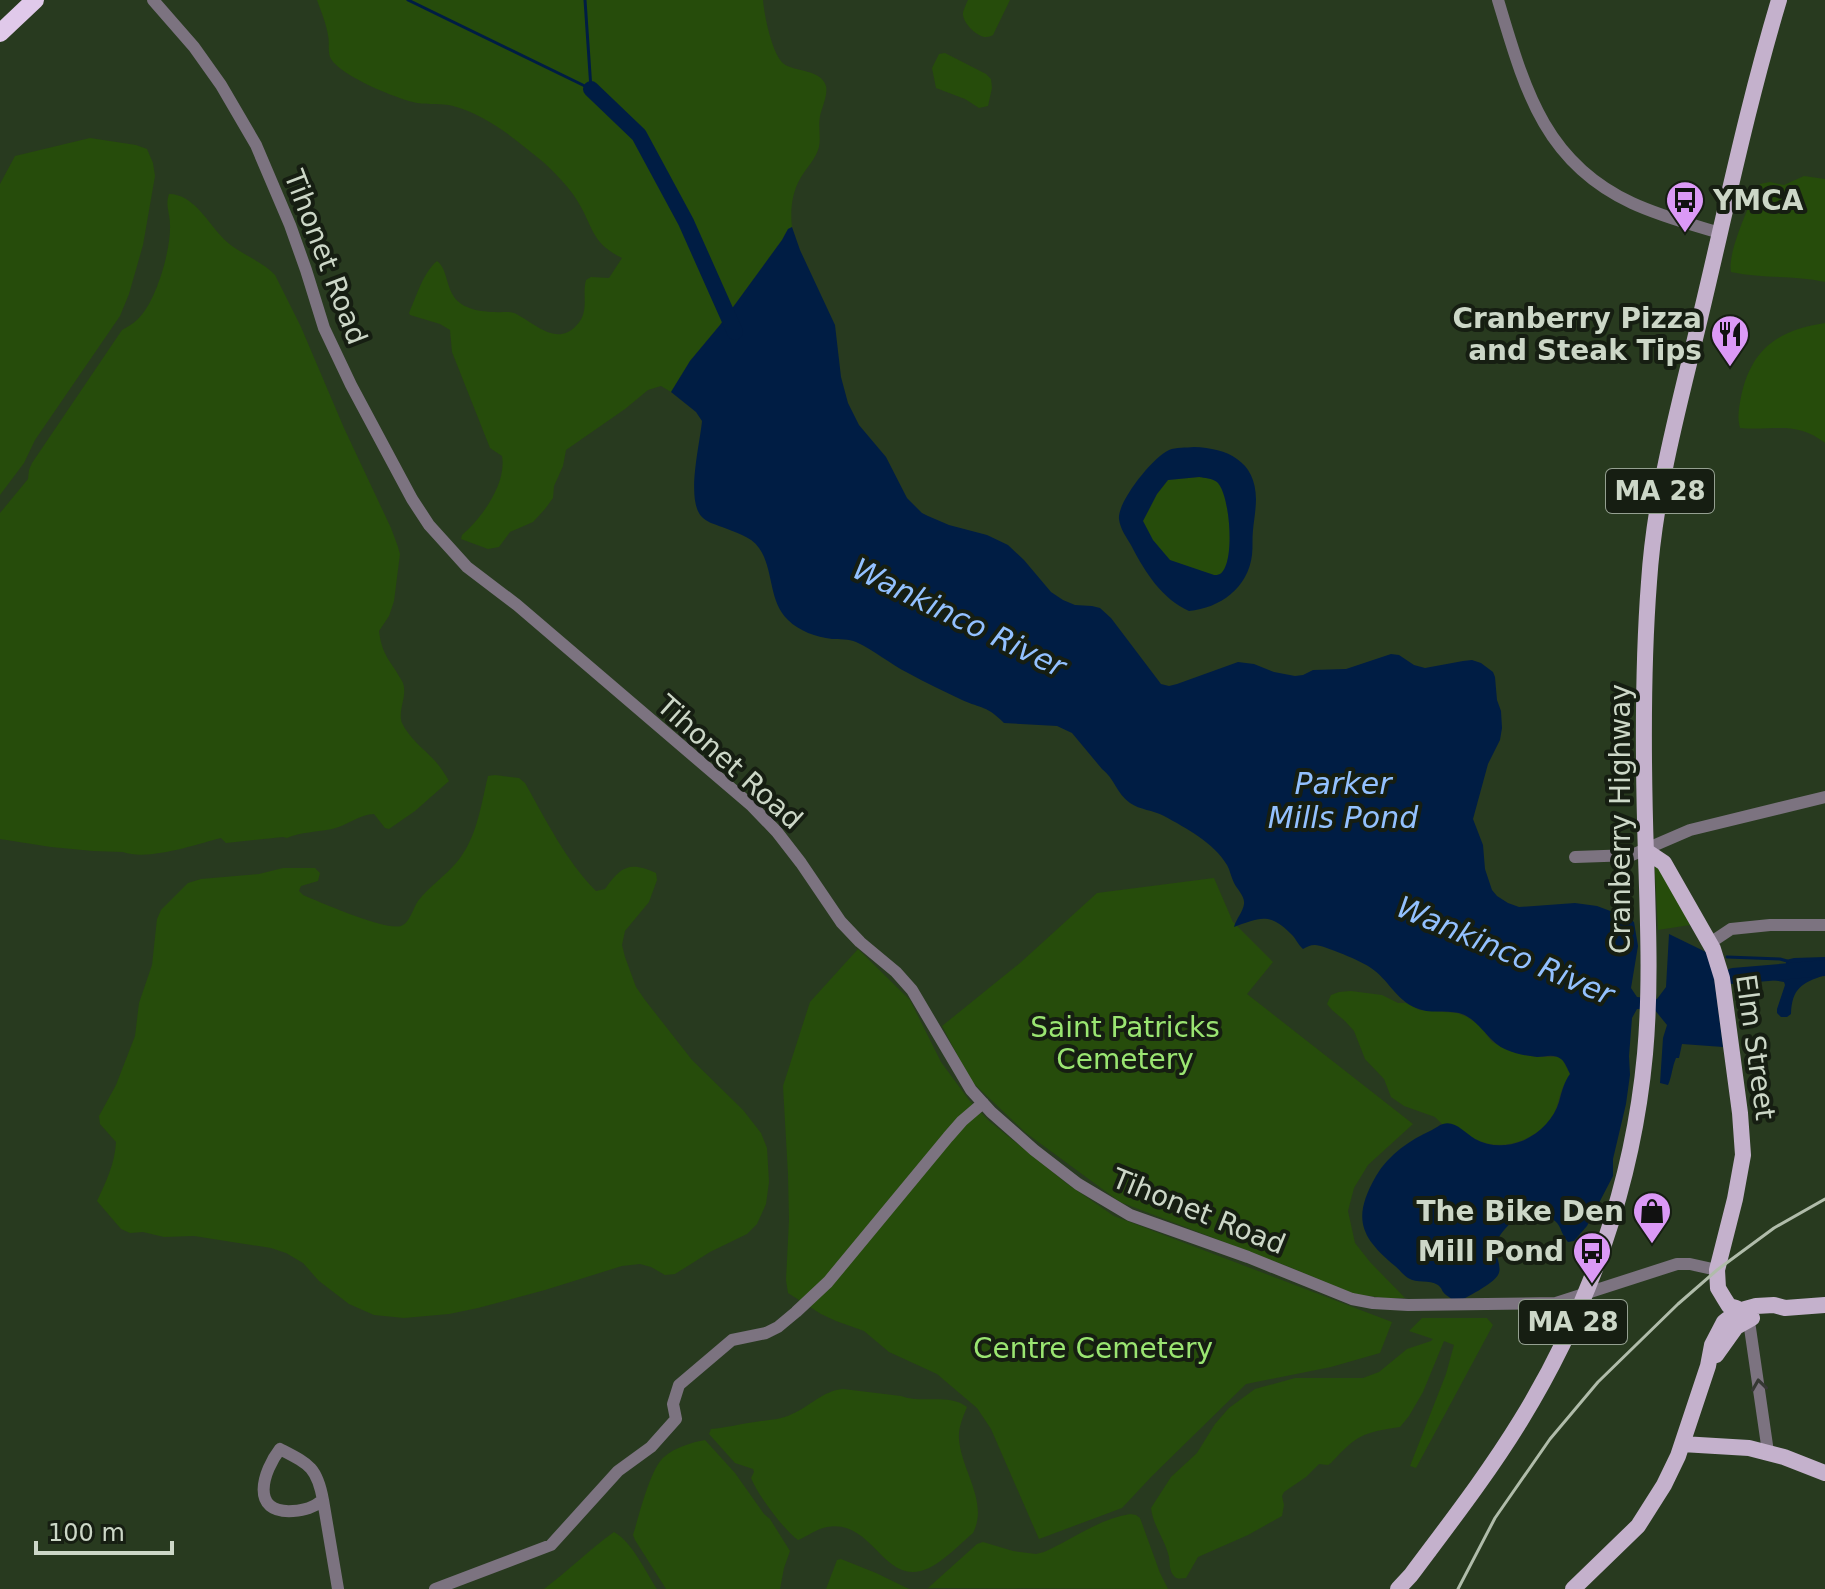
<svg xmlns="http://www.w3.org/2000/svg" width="1825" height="1589" viewBox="0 0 1825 1589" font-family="'DejaVu Sans',sans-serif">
	<rect width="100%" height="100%" fill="#283a1f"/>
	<!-- green -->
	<path fill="#264c0b" d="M317 0H763C764 14 772 55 784 64 795 72 821 69 826 86 828 95 822 107 820 116 818 126 821 137 819 147 816 159 806 168 800 179 792 193 790 210 792 227L788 229 782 240 720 325 690 361 671 392 661 386 648 390 625 409 566 450 563 466 554 486 553 498 545 509 533 522 510 532 499 547 488 549 461 539 462 535C482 518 507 483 502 456L490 448 452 352 450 330 440 324 410 315 409 313C417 295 423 273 437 261 449 270 445 292 460 303 469 310 484 312 495 312 501 313 508 311 514 313 531 320 555 347 575 327 580 322 583 317 584 311 586 300 583 291 586 280L591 277 609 278 622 258C591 243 594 228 578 202 572 190 548 165 537 157 513 137 484 114 453 106 441 103 429 105 417 103 397 99 341 76 331 59 327 52 330 43 328 35 326 23 321 11 317 0Z
		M968 0H1010L993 35C991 36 989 37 986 37 977 37 962 22 963 13 963 11 967 2 968 0Z
		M945 53 986 74 991 79 992 88 988 106 979 108 965 99 936 88 932 68 939 54Z
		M90 138 136 145 147 149 153 163 155 176 143 245 129 294 120 316 35 440 24 463 0 495V184L15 156Z
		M1804 176 1825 179V282C1794 275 1762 279 1731 272 1727 253 1750 202 1760 184L1770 182 1784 185Z
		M169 194C195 194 209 226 227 242 242 255 262 261 275 275L301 327 344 428 391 528 398 547 400 554 394 601 389 616 379 631C382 656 391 661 402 681 409 694 397 710 402 723 409 738 424 749 435 761 440 766 445 774 449 781L415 811 389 829 385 828 374 814C360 814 346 826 332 829 318 832 300 832 287 838L283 837 226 843 221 838C194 845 148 861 123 852L93 851 51 847 0 839V513L28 479 29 470 32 463 122 330C127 327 133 324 138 319 156 302 171 250 170 225 170 213 165 206 169 194Z
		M1825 323V443C1796 420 1774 431 1740 428 1737 418 1739 407 1741 397 1751 349 1778 330 1825 323Z
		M1199 477C1205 478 1212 478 1217 482 1230 493 1236 564 1220 574 1218 575 1216 575 1214 575L1170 561 1152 540 1143 521 1157 494 1168 480Z
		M495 775 519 778 525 783C546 820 566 861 596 891L605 889C621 866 630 861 656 873L657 880 649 902 625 931 622 945 625 957 636 987 645 1000 692 1060 743 1110 761 1133 767 1148 769 1182 766 1204 757 1224 747 1234 710 1252 675 1274 665 1275 651 1267 640 1264 622 1266 545 1290 478 1308 449 1314 404 1318 374 1315 349 1304 319 1281 303 1263 286 1253 271 1248 194 1236 164 1237 143 1232 130 1233 121 1229 97 1201C106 1182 115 1163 116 1142L100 1124 99 1116 116 1085 135 1036 139 1003 152 965 157 919 161 910 188 883 201 879 259 874 283 868H315L320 873 318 881 301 886 299 891 303 895C320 902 385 931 401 926 410 923 413 908 418 901 430 886 445 876 457 862 477 838 481 805 488 776Z
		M1654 854 1703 923 1658 930Z
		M1214 878 1233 922 1273 962 1247 994 1413 1124 1368 1165 1354 1188 1348 1211 1355 1243 1370 1262 1405 1298H1385L1354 1294 1287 1266 1120 1202 1026 1133 971 1081 942 1026 1020 963 1097 893Z
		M858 949 910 1000 941 1062 969 1100 988 1120 1066 1183 1114 1216 1392 1322 1380 1353 1331 1367 1246 1384 1152 1476 1122 1508 1039 1539 991 1429 977 1408 937 1374 889 1352 864 1331 836 1321 821 1314 788 1293 786 1280 789 1220 788 1174 783 1086 810 1002Z
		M1351 991 1382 995 1398 1003H1406L1419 1010 1457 1013 1467 1017 1479 1025 1492 1042 1511 1051 1525 1055 1538 1057H1558L1562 1059 1570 1074C1569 1078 1566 1081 1564 1085 1559 1094 1559 1105 1553 1115 1538 1140 1502 1153 1475 1139 1463 1133 1456 1123 1442 1124L1435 1117 1404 1106 1391 1097 1384 1079 1365 1059 1354 1031 1345 1021 1332 1010 1327 1004 1331 995 1339 992Z
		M1422 1318H1487L1493 1325 1416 1468 1410 1466 1446 1374 1454 1345 1444 1341 1423 1392 1409 1416 1400 1427C1362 1433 1358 1434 1331 1463L1328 1465 1319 1464 1306 1477 1284 1492 1282 1496 1284 1505 1282 1516 1248 1535 1198 1557 1186 1578C1182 1578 1177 1580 1174 1576 1169 1571 1170 1563 1169 1557 1165 1539 1153 1526 1151 1508L1171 1477 1197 1453 1215 1424 1229 1408 1255 1389 1295 1378H1363L1379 1372 1407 1349 1431 1341 1433 1339 1409 1331Z
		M843 1389 901 1396C921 1404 949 1393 967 1407 963 1417 958 1428 959 1439 961 1470 989 1502 973 1533 960 1544 945 1560 929 1568 883 1589 874 1518 827 1527 816 1529 808 1536 798 1540 783 1529 758 1495 751 1478L754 1472 753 1469 735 1463 709 1434 711 1429C725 1428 740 1424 755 1422 768 1420 780 1420 792 1414 811 1406 822 1391 843 1389Z
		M705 1440 735 1473 764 1514 770 1519 790 1551 784 1568 780 1589H666L635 1540 633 1535C639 1516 650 1469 664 1457 674 1448 692 1442 705 1440Z
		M1130 1514 1136 1515 1140 1518 1160 1573 1168 1589 928 1588 977 1544 983 1542 1013 1551 1036 1554 1044 1552C1073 1539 1099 1519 1130 1514Z
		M614 1532C633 1543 645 1571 657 1589H544C568 1571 590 1549 614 1532Z
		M841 1559 876 1573 909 1589H826L837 1560Z"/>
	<!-- water -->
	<path fill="#001d44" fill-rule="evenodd" d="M792 227 800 250 835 325 841 377 848 403 859 425 886 457 907 498 922 513 928 516 949 525 987 535 1008 545 1024 560 1051 592 1063 600 1075 605 1092 606 1100 608 1111 618 1161 684 1169 686 1177 684 1238 662 1254 664 1274 672 1295 676 1303 675 1313 670 1346 669 1391 654 1399 655 1414 665 1425 668 1463 661 1472 660 1481 663 1493 672 1495 677 1497 700 1501 711 1502 728 1500 740 1488 764 1473 819 1483 845 1485 869 1492 890 1497 896 1508 903 1519 907 1575 903 1597 906 1629 918 1634 922 1638 946 1631 988 1637 997 1657 999 1666 987 1669 934 1708 953 1712 962 1723 1047 1682 1044 1679 1058H1676C1672 1067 1672 1076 1668 1085L1660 1083 1663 1038 1667 1025 1654 1009H1637L1632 1018 1629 1056 1630 1075 1626 1104 1613 1159V1176L1587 1226 1574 1241 1568 1242C1561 1235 1562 1227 1555 1221 1549 1216 1539 1212 1532 1212 1519 1212 1499 1232 1496 1244 1494 1254 1503 1267 1498 1275 1494 1283 1465 1299 1456 1302 1452 1299 1449 1297 1446 1295 1441 1291 1443 1289 1438 1285 1429 1279 1417 1284 1408 1278 1403 1275 1399 1269 1395 1266 1360 1237 1352 1218 1376 1176 1389 1154 1410 1140 1432 1130 1436 1128 1439 1125 1443 1124 1455 1120 1465 1133 1475 1139 1489 1147 1507 1147 1522 1141 1539 1134 1554 1119 1559 1102 1562 1091 1564 1082 1570 1074 1568 1070 1565 1062 1561 1059 1554 1053 1544 1057 1537 1057 1527 1056 1516 1054 1507 1050 1487 1042 1480 1019 1459 1013 1445 1010 1429 1014 1416 1008 1395 999 1388 979 1371 968 1364 962 1323 945 1315 945 1310 945 1307 947 1303 949 1298 945 1296 938 1290 933 1269 912 1259 918 1234 927 1236 919 1243 912 1244 904 1245 896 1237 889 1234 883 1231 877 1230 870 1227 865 1214 843 1186 828 1164 816 1153 810 1140 810 1130 803 1117 794 1114 778 1102 769L1072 733 1057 726 1004 723C986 705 982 709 962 700 944 691 926 683 908 673 890 664 874 650 856 642 849 639 839 639 832 639 816 637 799 631 788 620 768 601 774 569 759 548 751 536 734 532 722 527 714 524 706 522 701 516 686 498 700 444 702 421L696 412 671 392 690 361 720 325 782 240 788 229Z
		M1194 447C1227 448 1256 461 1256 499 1256 509 1254 520 1253 530 1252 538 1253 547 1252 555 1248 588 1220 608 1189 611 1162 599 1145 572 1132 547 1127 538 1120 529 1119 519 1117 502 1153 457 1169 450 1176 447 1186 448 1194 447ZM1199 477C1205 478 1212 478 1217 482 1230 493 1236 564 1220 574 1218 575 1216 575 1214 575L1170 560 1153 540 1143 521 1157 494 1168 480Z
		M1825 957V975C1802 983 1792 988 1791 1014L1787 1017H1781L1777 1013V1009L1785 985 1784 982 1773 980 1771 977 1774 974 1786 970V960L1794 958Z"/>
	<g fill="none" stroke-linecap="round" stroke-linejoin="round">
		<!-- stream -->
		<path stroke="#001d44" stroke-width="3" d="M408 0 591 89 585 0
			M1727 957 1780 959 1787 961"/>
		<!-- river -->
		<path stroke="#001d44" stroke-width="16" d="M591 89 639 135 686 222 735 332
			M1733 976 1825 968"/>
		<!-- minor -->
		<path stroke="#7c7380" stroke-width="12" d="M153 0 194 47 221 85 256 145 290 225 306 270 324 328 351 385 382 443 412 499 429 525 467 567 517 605 752 806 777 832 801 863 841 922 860 942 896 972 912 990 971 1090 991 1112 1034 1150 1078 1184 1130 1215 1248 1257 1352 1299 1373 1303 1408 1305 1556 1303 1677 1264H1690L1717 1270
			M1498 0C1524 86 1543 162 1632 203 1660 216 1690 224 1720 233
			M1575 857 1632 855 1690 830 1825 797
			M1710 943 1731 929 1770 925H1825
			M1745 1320 1750 1328 1768 1452
			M280 1449C309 1464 317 1467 323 1500 313 1508 305 1510 293 1511 249 1514 263 1471 280 1449Z
			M323 1500 338 1589
			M435 1589 551 1545 618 1471 651 1447 676 1419 673 1404 679 1385 732 1340 766 1333 778 1327 796 1312 828 1282 948 1137 962 1121 983 1103"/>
		<!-- major -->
		<path stroke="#c4b1cc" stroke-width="16" d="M1646 851 1664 863 1713 949 1722 978 1740 1113 1743 1155 1735 1199 1717 1270 1718 1288 1724 1298 1729 1306 1736 1308 1745 1320
			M1716 1355 1736 1327 1752 1318
			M1682 1444 1749 1448 1784 1457 1825 1473
			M1398 1589 1411 1575C1449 1524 1488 1474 1521 1420 1589 1309 1633 1184 1645 1054 1651 988 1648 921 1646 855 1643 764 1642 673 1649 582 1655 490 1680 403 1701 314 1726 209 1748 103 1779 0
			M1573 1589 1638 1526 1664 1485 1678 1456 1708 1366 1712 1345 1724 1322 1738 1311 1756 1306 1774 1305 1785 1308 1825 1305"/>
		<!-- highway -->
		<path stroke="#e0c9ea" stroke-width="18" d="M0 33 35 0"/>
		<!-- rail -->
		<path stroke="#b0bcaa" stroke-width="3" d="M1458 1589 1495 1518 1550 1439 1598 1382 1678 1304 1717 1270 1774 1228 1825 1199"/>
	</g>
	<!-- one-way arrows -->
	<defs><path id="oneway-chevron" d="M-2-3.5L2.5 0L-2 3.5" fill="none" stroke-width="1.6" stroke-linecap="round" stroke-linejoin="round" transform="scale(2)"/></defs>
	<use stroke="#353833" href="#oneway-chevron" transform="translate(1759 1385) rotate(-98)"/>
	<!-- icons -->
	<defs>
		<g id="bus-pin" transform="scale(2)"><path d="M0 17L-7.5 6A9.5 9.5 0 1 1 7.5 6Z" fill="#db99f6" stroke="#161e12"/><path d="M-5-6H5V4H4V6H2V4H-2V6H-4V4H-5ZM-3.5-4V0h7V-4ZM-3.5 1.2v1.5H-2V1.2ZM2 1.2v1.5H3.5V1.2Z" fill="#111"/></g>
		<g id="restaurant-pin" transform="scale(2)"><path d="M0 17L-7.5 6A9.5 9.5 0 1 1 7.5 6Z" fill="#db99f6" stroke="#161e12"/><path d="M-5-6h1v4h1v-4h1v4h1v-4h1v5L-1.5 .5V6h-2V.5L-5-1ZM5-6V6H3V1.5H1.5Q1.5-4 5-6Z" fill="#111"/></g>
		<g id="shop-pin" transform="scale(2)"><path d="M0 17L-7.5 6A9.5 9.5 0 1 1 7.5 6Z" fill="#db99f6" stroke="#161e12"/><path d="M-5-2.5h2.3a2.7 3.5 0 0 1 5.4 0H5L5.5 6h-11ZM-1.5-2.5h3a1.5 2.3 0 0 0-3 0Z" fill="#111"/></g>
	</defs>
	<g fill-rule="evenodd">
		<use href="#bus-pin" x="1685" y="200"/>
		<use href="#restaurant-pin" x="1730" y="334"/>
		<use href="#shop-pin" x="1652" y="1211"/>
		<use href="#bus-pin" x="1592" y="1251"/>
	</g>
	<g text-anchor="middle" stroke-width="8" stroke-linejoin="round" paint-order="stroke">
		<!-- shield labels -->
		<g fill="#161e12" stroke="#95a091" stroke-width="2">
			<rect x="1606" y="469" width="108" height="44" rx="6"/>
			<rect x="1519" y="1300" width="108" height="44" rx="6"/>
		</g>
		<g font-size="26" font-weight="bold" fill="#ccd7c7">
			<text x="1660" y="500">MA 28</text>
			<text x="1573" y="1331">MA 28</text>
		</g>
		<!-- poi labels -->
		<g font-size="28" font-weight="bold" fill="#ccd7c7" stroke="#161e12" text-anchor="end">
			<text x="1713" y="210" text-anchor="start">YMCA</text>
			<text x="1702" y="328">Cranberry Pizza<tspan x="1702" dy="32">and Steak Tips</tspan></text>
			<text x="1624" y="1221">The Bike Den</text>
			<text x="1564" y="1261">Mill Pond</text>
		</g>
		<!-- street labels -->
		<g font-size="28" fill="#ccd7c7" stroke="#161e12">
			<text transform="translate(326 257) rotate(69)" y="10">Tihonet Road</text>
			<text transform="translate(730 762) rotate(42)" y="10">Tihonet Road</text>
			<text transform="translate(1620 819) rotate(-90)" y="10">Cranberry Highway</text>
			<text transform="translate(1756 1047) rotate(82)" y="10">Elm Street</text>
			<text transform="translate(1199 1211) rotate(22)" y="10">Tihonet Road</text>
		</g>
		<!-- park labels -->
		<g font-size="28" fill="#9ae571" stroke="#161e12">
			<text x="1125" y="1037">Saint Patricks<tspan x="1125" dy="32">Cemetery</tspan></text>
			<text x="1093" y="1358">Centre Cemetery</text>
		</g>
		<!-- water labels -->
		<g font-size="30" font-style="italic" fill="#93c1ff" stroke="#161e12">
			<text transform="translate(959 618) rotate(26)" y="10">Wankinco River</text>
			<text x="1343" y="794">Parker<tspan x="1343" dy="34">Mills Pond</tspan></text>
			<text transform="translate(1505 951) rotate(23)" y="10">Wankinco River</text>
		</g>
	</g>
	<!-- scale -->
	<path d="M36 1541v12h136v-12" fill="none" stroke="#ccd7c7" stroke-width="4"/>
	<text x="48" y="1541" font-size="24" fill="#ccd7c7" stroke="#161e12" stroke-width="6" paint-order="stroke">100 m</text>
</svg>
